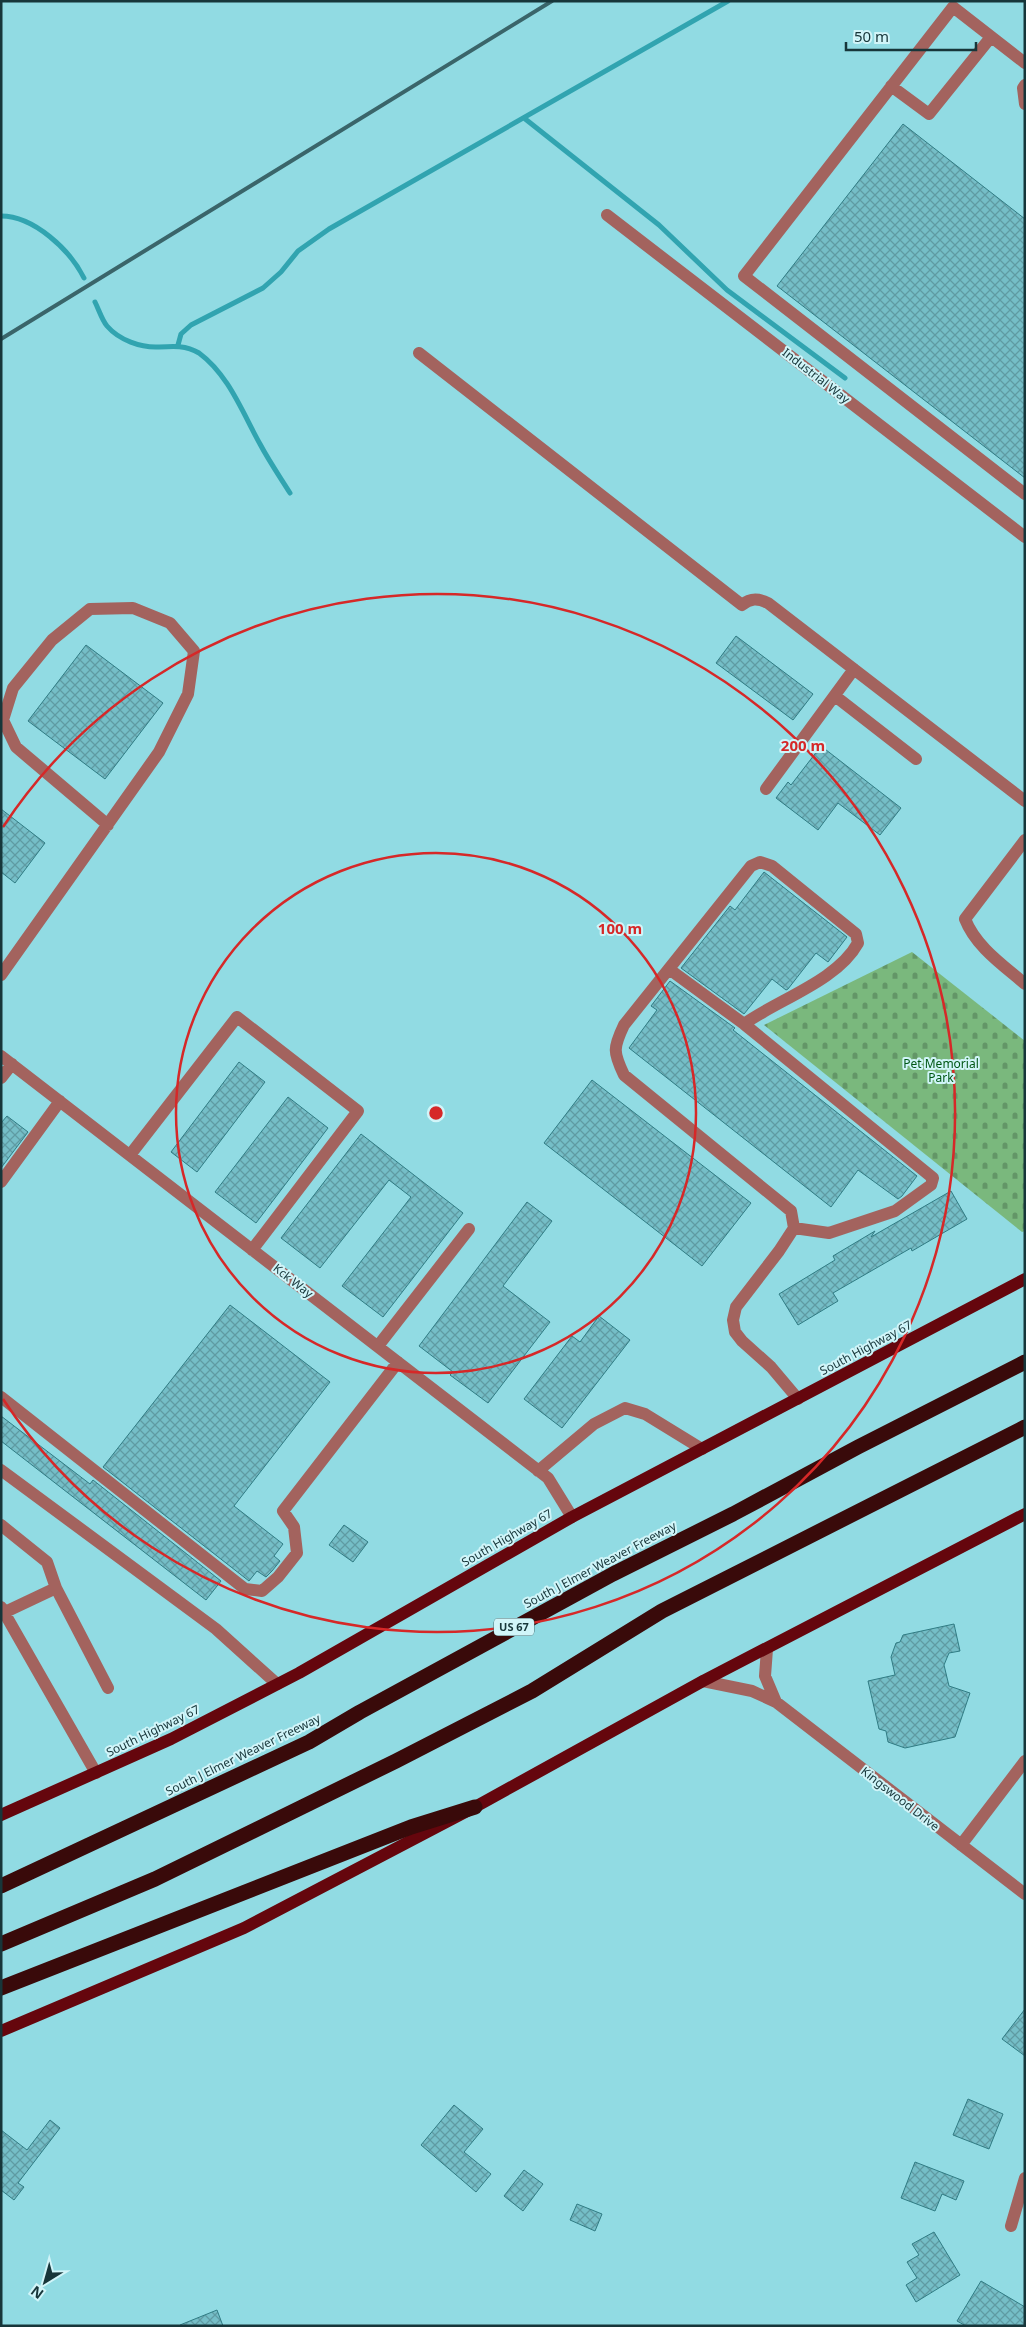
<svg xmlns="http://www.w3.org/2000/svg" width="1026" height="2327" viewBox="0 0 1026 2327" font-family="'Noto Sans',sans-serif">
	<defs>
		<pattern id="cemetery-stones" width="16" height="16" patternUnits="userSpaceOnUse" patternTransform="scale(1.25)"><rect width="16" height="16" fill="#7ab87d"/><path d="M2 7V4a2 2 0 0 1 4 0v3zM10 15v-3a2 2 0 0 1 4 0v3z" fill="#639667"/></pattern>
		<pattern id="building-cross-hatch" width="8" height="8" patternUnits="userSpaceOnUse" patternTransform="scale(1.25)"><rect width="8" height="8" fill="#75bec7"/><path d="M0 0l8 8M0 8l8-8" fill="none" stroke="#5f9ba3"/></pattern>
	</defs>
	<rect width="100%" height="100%" fill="#91dbe3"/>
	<!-- cemetery -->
	<path fill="url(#cemetery-stones)" d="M912 952 1025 1041V1231L1022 1232 764 1025Z"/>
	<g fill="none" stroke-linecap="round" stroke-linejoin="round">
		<!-- stream -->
		<path stroke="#31a4b0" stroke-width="5" d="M524 118 659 225 727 290 845 378
			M1 216C34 216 70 250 84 278
			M95 302C99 310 102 320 107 326 119 340 141 348 159 347 173 346 186 345 199 353 229 375 243 414 260 444 269 461 280 477 290 493
			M178 345 181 334 191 325 263 288 281 272 298 251 329 229 728 1"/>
	</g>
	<!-- building -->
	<path fill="url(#building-cross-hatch)" stroke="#307c84" d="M903 124 1025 219V478L777 286Z
		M736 636 813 694 793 720 716 663Z
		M86 645 163 703 105 779 28 721Z
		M821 746 901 808 880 835 838 803 818 830 776 798 788 782 791 785Z
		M1 809 45 843 15 883 1 872Z
		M764 872 847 937 828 962 816 953 788 989 786 990 772 979 744 1014 681 968 730 906 735 910Z
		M670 981 735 1028 733 1030 917 1176 902 1196 898 1199 858 1170 831 1207 629 1048 657 1010 651 1006Z
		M239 1062 265 1082 197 1172 171 1152Z
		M592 1080 751 1203 702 1266 544 1143Z
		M288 1097 328 1128 256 1223 215 1192Z
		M7 1116 28 1132 1 1168V1123Z
		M361 1134 463 1213 383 1317 342 1286 411 1197 389 1180 320 1268 281 1238Z
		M951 1191 967 1219 912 1251 911 1248 833 1293 838 1301 798 1325 779 1294 835 1260 833 1256 875 1231 871 1237Z
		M527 1202 552 1221 503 1286 550 1322 488 1403 450 1375 453 1372 419 1346Z
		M230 1305 330 1382 234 1506 283 1544 274 1556 280 1561 272 1571 266 1577 257 1571 249 1581 103 1467Z
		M599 1316 630 1340 562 1428 524 1399 572 1336 580 1342Z
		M1 1416 90 1484 93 1480 221 1581 206 1600 1 1441Z
		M344 1525 368 1542 353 1562 329 1545Z
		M954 1624 960 1651 949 1653 944 1665 949 1686 970 1693 955 1737 905 1748 888 1742 886 1731 879 1729 868 1681 895 1675 891 1657 896 1643 900 1642 903 1635Z
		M1025 2009V2056L1002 2039Z
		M968 2099 1003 2114 989 2149 953 2135Z
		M454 2105 483 2129 464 2152 491 2174 476 2192 421 2145Z
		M50 2120 60 2128 18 2183 24 2187 14 2200 1 2190V2130L27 2150Z
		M915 2162 964 2181 956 2200 942 2194 935 2211 901 2198Z
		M524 2170 543 2184 523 2211 504 2196Z
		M577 2204 602 2214 595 2231 570 2220Z
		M934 2232 960 2275 916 2302 906 2285 917 2278 907 2262 919 2255 912 2244Z
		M981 2281 1025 2307V2326H966L957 2321Z
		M217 2310 223 2326H180V2325Z"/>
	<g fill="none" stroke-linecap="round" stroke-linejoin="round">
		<!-- minor -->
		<path stroke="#a3635e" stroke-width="12" d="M1025 63 953 7 744 276 1025 494
			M1025 85 1023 88 1025 104
			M891 86 929 114 991 37
			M607 215 1025 537
			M419 353 742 605C750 598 758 598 768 603L1025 801
			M835 696 916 759
			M766 789 854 669
			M1025 840 965 919C976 947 1003 965 1025 984
			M669 969 744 1024
			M1 975 159 752 188 694 194 651 170 623 133 608 90 609 52 640 13 688 3 720 16 747 108 825
			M1 1056 548 1478 572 1517
			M1 1078 12 1064
			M130 1155 237 1017 358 1111 252 1250
			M1 1182 60 1101
			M794 1228 829 1233 895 1211 931 1185 933 1178 744 1024C779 999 837 981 858 943L856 934 772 866 760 862 751 866 624 1025C613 1048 613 1052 624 1075L791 1211 794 1228 779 1251 736 1307 733 1320 735 1332 742 1341 771 1367 798 1399
			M378 1346 469 1229
			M1 1397 245 1589 262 1591 278 1577 297 1553 294 1527 283 1511 398 1362
			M1 1470 216 1629 277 1684
			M538 1471 594 1424 625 1408 645 1414 702 1449
			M1 1525 47 1562 56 1588 1 1614
			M56 1588 108 1688
			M1 1607 96 1773
			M767 1649 765 1676 776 1702
			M703 1681 752 1691 776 1702 1025 1894
			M961 1845 1025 1761
			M1011 2226 1025 2178"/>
		<!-- major -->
		<path stroke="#65060d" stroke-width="12" d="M1 1815 171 1739 299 1673 572 1517 1025 1279
			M1 2031 244 1928 475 1807 703 1681 1025 1514"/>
		<!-- highway -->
		<path stroke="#390a0a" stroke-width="15" d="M1 1886 309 1742 360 1712 613 1574 733 1514 858 1447 1025 1362
			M1 1944 155 1879 396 1761 532 1691 662 1611 1025 1427
			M1 1988 411 1827 475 1807"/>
		<!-- rail -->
		<path stroke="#3a656a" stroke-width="4" d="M1 339 552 1"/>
	</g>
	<!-- distance rings -->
	<g fill="none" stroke="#d62828" stroke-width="2.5">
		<circle cx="436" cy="1113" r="260"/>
		<path d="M3 827A519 519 0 1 1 3 1399"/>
	</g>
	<g text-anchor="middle" stroke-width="4" stroke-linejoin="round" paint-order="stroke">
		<!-- shield labels -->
		<rect fill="#d1f5f9" stroke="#4f6f73" stroke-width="1" x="494" y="1618.5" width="40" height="17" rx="4"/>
		<g font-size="11" font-weight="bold" fill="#17363a">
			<text x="514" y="1631">US 67</text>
		</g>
		<!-- street labels -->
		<g font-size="12" fill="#17363a" stroke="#d1f5f9">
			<text transform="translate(816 376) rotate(38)" y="4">Industrial Way</text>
			<text transform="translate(293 1281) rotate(38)" y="4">Kck Way</text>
			<text transform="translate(866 1348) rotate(-28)" y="4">South Highway 67</text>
			<text transform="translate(507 1538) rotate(-30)" y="4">South Highway 67</text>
			<text transform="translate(600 1565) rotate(-28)" y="4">South J Elmer Weaver Freeway</text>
			<text transform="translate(153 1731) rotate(-26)" y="4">South Highway 67</text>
			<text transform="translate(243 1755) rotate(-26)" y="4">South J Elmer Weaver Freeway</text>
			<text transform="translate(900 1799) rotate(38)" y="4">Kingswood Drive</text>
		</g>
		<!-- park labels -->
		<g font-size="12" fill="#005714" stroke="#d1f5f9">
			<text x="941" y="1068">Pet Memorial<tspan x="941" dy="14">Park</tspan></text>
		</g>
	</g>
	<circle cx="436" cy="1113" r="8" fill="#d62828" stroke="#d1f5f9" stroke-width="2.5"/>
	<g font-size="15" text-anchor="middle" font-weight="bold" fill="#d62828" stroke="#d1f5f9" stroke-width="4" stroke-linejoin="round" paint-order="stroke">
		<text x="803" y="751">200 m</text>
		<text x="620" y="934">100 m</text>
	</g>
	<!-- border -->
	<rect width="1026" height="2327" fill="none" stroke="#17363a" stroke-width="5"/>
	<!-- north arrow -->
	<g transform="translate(45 2282) rotate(217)" stroke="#d1f5f9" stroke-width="4" paint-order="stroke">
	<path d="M0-4L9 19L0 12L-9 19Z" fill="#17363a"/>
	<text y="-8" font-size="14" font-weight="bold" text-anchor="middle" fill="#17363a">N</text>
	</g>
	<!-- scale -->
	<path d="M846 42v8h130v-8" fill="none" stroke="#17363a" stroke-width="2.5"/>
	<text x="854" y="42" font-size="15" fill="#17363a" stroke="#d1f5f9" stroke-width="4" paint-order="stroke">50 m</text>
</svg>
